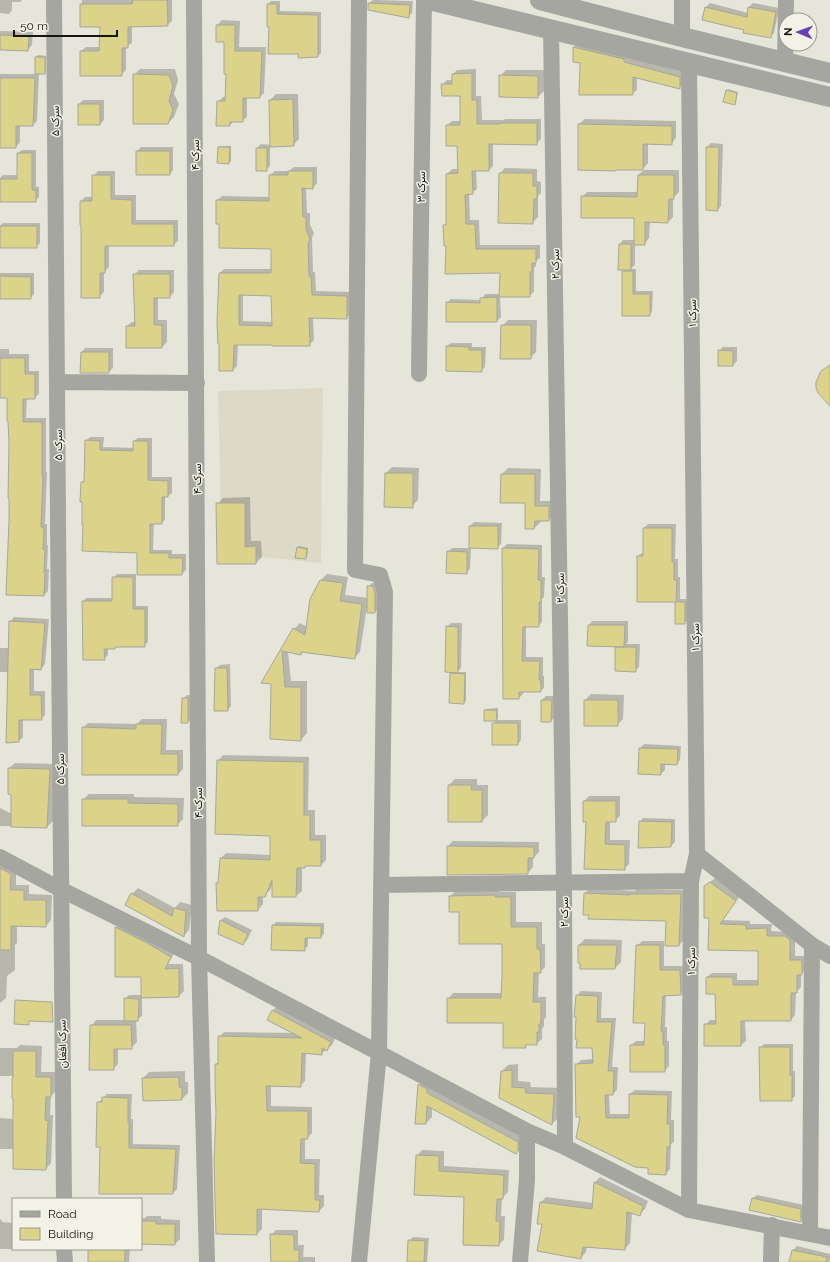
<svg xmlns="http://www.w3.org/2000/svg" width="830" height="1262" viewBox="0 0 830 1262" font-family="Raleway,Vazirmatn,sans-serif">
	<rect width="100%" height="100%" fill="#e6e5d9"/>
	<!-- built -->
	<path fill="#dcdac6" d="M323 388 321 563 222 553 218 391Z"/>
	<!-- shadow -->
	<path fill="#0003" fill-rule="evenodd" d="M0 0H22L20 2H12V10L9 14 0 13Z
		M82 0H172V21L167 25 132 26V43L126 47V70L121 75H81V51L86 47H100L101 26H81Z
		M373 0 413 1 412 13 408 17 369 3Z
		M271 1H280V11L321 12V53L318 56 299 53 270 26 268 4Z
		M710 3 748 13 749 7 753 3 779 8 774 33 770 37 745 29 706 7Z
		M222 20 240 21 239 47H266L264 93 260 97H247V117L242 121H234L230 125 218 102 223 97H227L225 41 217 25Z
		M0 31 33 32 32 45 28 50 0 49Z
		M578 43 684 72V83L679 88 637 77V90L632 94 581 63 574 61V47Z
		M38 55 46 56V72L45 73H39L37 121 33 125H20V142L16 147H0V74H36V57Z
		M140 69H175L178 80 174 94 179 104 174 117 168 123 134 75Z
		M476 69V96H481L482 120H504L505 119H541V139L536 144 493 143V166L489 170H476L477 189 472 193H469L470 220H479L480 245H540V258L536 261V266L534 268V292L529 296H500L501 317 497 321H447V303L451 299 481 300 485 294H500L501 272 447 245 444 225 447 223V174L452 169H459L458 145 447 125 452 121H461V95L442 85 447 80H453V74L457 70Z
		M506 70H544V91L538 97 500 76Z
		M728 89 738 92 736 102 734 104 727 91Z
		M276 94H298L299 139 293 145 270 146V166L266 170 257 148 261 144 271 145 270 100Z
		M83 100H104V120L100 124 79 104Z
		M585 119 676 121V138L671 144 648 143V163L643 169 579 124Z
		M711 143 723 144 721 206 717 210 707 147Z
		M220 146H231V161L229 163 219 147Z
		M141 147H173V170L170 174H137V151Z
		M22 150H36V187H39V197L35 201H0V178L3 175H18V153Z
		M294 167H317V183L313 188H306L307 213H310V225L314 233 312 238 313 272H315L316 291 351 292V313L347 318 313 317 314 340 309 345 238 344 237 366 233 370 220 343H219L220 273 224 269H272V248L220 223 217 200 222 196 270 197V175L275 171H289ZM243 294 272 295 273 322 243 321Z
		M505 168 537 169V181L541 182V193L538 196V217L533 222 500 173Z
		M644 170H679V192L673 198V217L668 222 650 221 649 238 644 244H635V265L630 269H636V291H653L652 312 649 315H623V272L626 269 620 244 623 240H635V217L582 197 587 192H638V175Z
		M98 171H115V195H136V220H178V241L173 245H109V267L104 272V292L99 297 82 224 81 201 85 197H93V176Z
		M3 223H40V243L36 247H0V226Z
		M139 270H174V292L170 297H158V320H167V342L162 347 127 326 132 322H136L134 275Z
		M0 273H34V294L30 298H0Z
		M508 320H537L536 352 530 358 502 326Z
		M451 343H472V347H486L485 367 481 371 447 346Z
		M723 347H737V361L733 365 719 351Z
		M85 348H113V368L109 372H81L82 352Z
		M0 349H9V354H29V371H39V393L35 398H27L26 418H46V472H47L45 524H47V545H48L47 569H49L48 591 44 595 10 521 9 420 8 397H0Z
		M90 437H104L103 447 134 448V441L138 438H152V477H172V493L168 496H165V519L162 523H154L153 550H172V554H186V570L182 574H136V606H148V642L144 646H116L115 648H108V655L104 659 83 602 86 598H113V578L117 574H138V552L84 524 82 482 85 479 86 441Z
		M392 467 419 468 418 500 412 506H385L386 473Z
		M508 468 541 469 540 501H554V515L549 520H540V523L534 528 526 502H502V474Z
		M250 497 251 541H261L262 557 256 563H218L217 504 223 498Z
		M474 522 502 523 501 544 497 548 471 547 470 569 466 573 448 552 452 548H470V526Z
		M648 524H676L675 559H678V577H680V599H688L689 619 685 623 676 601 638 556 642 553H644V528Z
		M507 544 542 545V577H545L544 597 542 599V622L538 626H526V657H543V676H544V688L540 691H523V694L519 698 503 548Z
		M299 546 308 548 307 557 305 558 297 548Z
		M327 574 348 577 345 595 368 598V587L372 583H377L379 608 375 612 367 607 360 652 354 658 304 651 301 654 288 652 291 681H307V733L301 740 272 683H263L294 629 300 623 307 627 321 580Z
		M14 617 49 619 45 664 41 669 34 668V691H45V715L41 719H23V737L19 741 9 672H0V648H9L10 622Z
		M592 621H628V642L626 644H640L639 667 635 671 616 647 618 645H588L589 625Z
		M451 623H462L461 668 457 672H466V701L464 703 451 674 454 672 447 627Z
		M230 664 231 706 228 710 216 668 220 665Z
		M591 694 624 695 623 719 617 725 585 700Z
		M187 695H192V719L188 722 183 699Z
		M546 696H555V717L551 721H542V700Z
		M498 708V719L496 720 485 710 486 709Z
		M142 719H167L166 750H183V769L178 774 83 728 88 723 137 724Z
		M497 720H521V740L518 744 493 724Z
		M644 744 681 746 680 760 677 764 665 763V770L661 774 640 748Z
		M223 755 309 757 308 810H315V835H326V860L321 865H306L302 867V891L296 896H273V883L270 890 263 896V904L258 910 217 884 220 881 221 858 226 853 271 855V835L218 761Z
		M15 763 55 764 53 821 47 827 0 826V808L12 814V794L9 768Z
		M455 779H477V785H488V815L482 821H449V785Z
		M89 794H134V797L184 798 183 819 177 825 83 800Z
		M589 796H620V816L615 821H610V840H630L629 864 624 869 587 821H584V801Z
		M643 818 675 819V842L671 846 640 822Z
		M453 841 539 842V852L533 858V867L528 873 448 874V846Z
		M0 859 16 868V885H29V894L52 895 51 920 46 926 17 925V943L15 945V970L7 976 6 998 0 1003Z
		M715 878 740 896 723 920 750 921V924H772L771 931 790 932 795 935V956H807V969L801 974V987L796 992 795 1015 791 1020H745L746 1041 741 1045 705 1025 710 1020H717L716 993 707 977 712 973H737V980H759V950L710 917 705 886Z
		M138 888 175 908 180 902 192 905 189 930 184 936 132 894Z
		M590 888 635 891 636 889 686 890 684 940 679 945 667 920 590 914 585 893Z
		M455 891H499V892H516V922H542V944H545V967L540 972H539L538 997H546V1018L544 1019V1026L542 1029V1039L536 1044H528L525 1047 504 1022 448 999 453 993H503V944L460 911 450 897Z
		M225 917 252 930 247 940 243 944 219 934 221 920Z
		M276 922 324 923V934L321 937H308V946L304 950 273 925Z
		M120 923 175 952 168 964H183L184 991 179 996H142V1016L136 1020 137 1042 131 1048H118V1064L113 1069 91 1026 96 1020H125V999L129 995H142V976H116V927Z
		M585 939 622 940 621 962 615 968 579 962V945Z
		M642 941H664V966H684L685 990 680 994 666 995 665 1027H667V1041H669V1066L664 1071 631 1045 636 1041H645L646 1022 637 946Z
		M581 991 602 992 601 1018H616L612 1067H618L617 1090 613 1094H609L610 1114H630V1094L635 1090 672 1091 671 1120H674V1142L671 1144 670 1169 666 1174 649 1167 581 1116 576 1065 581 1060 594 1059 593 1047 577 996Z
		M278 1006 336 1037 332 1045 321 1054 306 1053 305 1081 300 1086 271 1085V1106L312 1107V1133L307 1138H305V1159H320L319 1195H324V1206L319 1211 262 1208V1229L257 1234 217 1113 216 1064 219 1062V1037L224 1032 295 1033 269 1019 273 1010Z
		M764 1044H793V1071H795V1096L791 1100 760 1048Z
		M20 1045 42 1046 41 1072H56V1091L51 1096 50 1115H53L51 1163 46 1169 14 1149H0V1118L14 1119 13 1076H0V1048H17Z
		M518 1064V1081L530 1082 531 1087 560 1088 558 1118 552 1124 500 1098 502 1071 508 1065Z
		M185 1071V1082H188V1093L182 1099 144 1100 143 1078 149 1072Z
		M425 1079 523 1136 522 1147 516 1153 432 1108V1117L426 1123H416L419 1085Z
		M107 1094H132L131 1119H133V1144L180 1145 177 1189 173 1193 101 1146 98 1103Z
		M422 1150 444 1151V1166L509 1170 508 1192 502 1198 501 1216H505L504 1240 498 1245 465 1196 417 1156Z
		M600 1177 648 1201 645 1209 639 1214 632 1212 630 1243 625 1249 587 1246 586 1252 581 1258 543 1223 541 1202 546 1197 593 1203 595 1182Z
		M757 1195 804 1205V1217L800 1221 753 1198Z
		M147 1216H161V1219L180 1220V1239L175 1244 141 1243V1218H145Z
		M0 1220H2V1222L13 1223V1249H0Z
		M276 1230H298V1245H304L303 1257H315V1262H271V1235Z
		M413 1237 429 1238 427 1262H408L409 1241Z
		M797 1246 830 1254V1262H796L791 1261 793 1250Z
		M18 1249H47L46 1250Z
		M89 1249H130L129 1262H88Z"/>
	<!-- building -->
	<path fill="#dcd38b" stroke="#a7a69b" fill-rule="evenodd" d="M133 0H167L168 26 128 27V48H122V76H80V51H99L100 27H80V4H132Z
		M368 3 410 5 409 18 368 10Z
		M267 4H277V14L318 15V57L298 58V54H268L269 27H267Z
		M705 7 747 17 748 7 776 12 771 38 743 33 744 30 702 20Z
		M216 25H235V51H262L260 98H243V122H230V126H216L217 101H225L226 74H224V42H216Z
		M0 35 29 36 28 51 0 50Z
		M573 47 624 59V62L680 77V89L633 77V95H579L580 63 573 62Z
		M35 57H45V74H35Z
		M472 73V100H477V124H500V123H537V145L489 144V171H472L473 194 465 195 466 224H475L476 249H536V263H532V272H530V297H499L500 273 445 274 446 246H444L443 225H446V174L458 173 457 146H446V125H460V96H442L441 84H452V74Z
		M133 74 169 75 173 86 169 101 173 110 168 124H133Z
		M499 75 538 76V98L499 97Z
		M0 78H35L33 126H16V148H0Z
		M726 90 737 93 735 105 723 102Z
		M293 99 294 146 270 147 269 100Z
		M78 104H100V125H78Z
		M578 124 672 126V145L643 144V170H616V171L578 170Z
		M218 147H230L229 164 217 163Z
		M706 147H719L718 211 706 210Z
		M256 148H267V171H256Z
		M136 151H170V175H136Z
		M17 153H32V190H36V202H0V179H17Z
		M288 171H313V189L302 188 303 217H306V230L310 238 308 244 309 276H311L312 295 347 296V319L309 318 310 346H272V345H234L233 371H219V344H218L217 322 219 273H271V249L219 248V224H216V200L269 201V175H288ZM239 295 271 296 272 326 239 325Z
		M499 173H533V186H537V199H534L533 224 498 223Z
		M92 175H111V199L132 200V224H174V246H105V273H100V298H81V225H80V201H92Z
		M638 175H674V199H669L668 223 645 222V245H634V218H581V196L637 197Z
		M0 226H37V248H0Z
		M619 244H631V270H618Z
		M622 271H633V294H650V316H622Z
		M133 274H170V298H154V325H162V348H126V326H135Z
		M0 276 31 277V299H0Z
		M497 297V322H446V302L480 303V298Z
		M501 325H531V359H500Z
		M446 346 469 347V350H482V372L446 371Z
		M718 350 733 351V366H718Z
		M81 352H109V373H80Z
		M0 358H25V374H35V399H23V422H42V476H43L41 527H44L43 549H45L44 573H45L44 596 6 595 9 521V498H8L9 443 8 421H7V398H0Z
		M830 365V406L818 393 816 388V382L821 371Z
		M85 440 100 441V450L133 451V441H148V480L168 481V497H162V524H150V553H169V558H183L182 575H137V553L82 551 83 525H82V502H80L81 482H84Z
		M385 473H413V508L384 507Z
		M501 474H535V506H549V521H535L534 529H525V503H500Z
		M216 503H245V547L256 546V564H217Z
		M469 526H498V549L469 548Z
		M643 528H672V562H674V580H677L676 602H685V624H675V602H637V556H643Z
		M297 547 307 549 306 559 295 558Z
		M502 548 539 549 538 580H541V602H539V627H523L522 661H540L539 680H541V692H519V699H503Z
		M447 551 467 552V574L446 573Z
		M112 577H133V609H145V647H115V649H104L105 660H83L82 601H112Z
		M320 580 343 583 340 601 362 604 355 659 301 652V655L282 651 285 687H301V741L270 739 271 684 261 683 293 628 305 635 310 599Z
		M367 586H373L375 593V613H367Z
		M9 621 45 623 41 670 30 669V695H41L42 720H19V742L6 743Z
		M588 625H625L624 647 587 646Z
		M446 626 458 627V673L445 672Z
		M615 647H636V672L615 671Z
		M215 668H227L228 711H214Z
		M450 673 465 674 464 704 449 703Z
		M182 698H188V723H181Z
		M541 700H552L551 722H541Z
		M584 700H618V726H584Z
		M484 710H496L497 721H484Z
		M492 723H518V745H492Z
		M136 724H162L161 754H178V775H82V727L136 729Z
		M639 748 678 749 677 765 661 764V775L638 774Z
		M217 760 304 762V815H310V840H321V866H305V868H297L296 897H272V880L265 897H258V911H217L216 883H218L220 858 270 860V836L215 834Z
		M8 768 50 769 47 828 11 827V795L8 794Z
		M448 785H472L471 790H482V822H448Z
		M82 799H128V803L178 804V826H82Z
		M583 801H616V822H606L605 844 625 845V870L584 869 586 822H583Z
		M639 821 672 822 671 847 638 848Z
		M447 846 534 847V858H528V874L447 875Z
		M0 868 11 874 10 890H24V900H46V927L11 926V950H0Z
		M710 882 736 901 720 924 746 925V929L767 928V936H785L790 940V960H802V975H797V993H791V1021H741V1046H704V1024H716L715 994H706V977H733V985H758V951L708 950 709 918H704V886Z
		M131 893 172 916 174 908 186 911 184 937 125 905Z
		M584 893 630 895V894H681L679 946H665L666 921 588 919 589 915H583Z
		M495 895V897H511V927H537V949H540L541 973H534L533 1002H541V1024H539V1032H537V1045H525L526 1048H503V1023H447V998H501L502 976V944H459V912H449V896Z
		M220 920 248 934 243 945 218 934Z
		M272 925 321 926V938H305V951L271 950Z
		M115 927 147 943 171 957 165 969 179 968V997L141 998V977H115Z
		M578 945H617L615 969H580V963H578Z
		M636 945H660V970H680L681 995 663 996 661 1031H663V1045H665V1072H630V1045H644L645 1023H633Z
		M576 995 598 996 597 1022H612L608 1071H614L613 1095H605L606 1118H629V1094L668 1095 667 1124H670V1147H667L666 1175 648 1174V1168L635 1167 576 1138 580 1117H576L575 1064 593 1063 592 1048H576L577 1040 575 1039 576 1017H574Z
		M124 998 139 999 138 1021H124Z
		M15 1000 52 1002 53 1022 29 1021V1025L14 1024Z
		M272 1010 331 1042 327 1051 322 1048V1055L302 1053 301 1087 266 1086 267 1111H308V1139H301L300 1163 315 1164V1200H320L319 1212 257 1209V1235L216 1234 214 1161 216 1113 215 1087V1064H218V1036L302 1038 267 1020Z
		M90 1025H131L132 1049H114V1070H89Z
		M759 1047H790V1075H792V1101H760Z
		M13 1051H36V1077H51V1097H46L45 1120 48 1121 46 1170 13 1169V1098H12V1078H13Z
		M512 1070V1087L525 1088 526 1093 554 1094 552 1125 499 1098 501 1071Z
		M179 1077V1087H182V1100L143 1101 142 1078Z
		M418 1084 427 1089V1093L518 1142V1151L516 1154 427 1106 426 1124H415Z
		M102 1097 128 1098V1123H129V1148L176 1149 173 1194H99L100 1147H96L97 1102H102Z
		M416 1155 439 1156V1171L504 1175 503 1199H497L496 1221H500L499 1246 463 1245 464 1197 414 1195Z
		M594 1182 643 1206 640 1216 627 1212 625 1250 583 1247 581 1259 537 1251 542 1224H537L540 1202 592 1209Z
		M752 1198 801 1209V1222L749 1210Z
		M141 1221H156V1224H175V1245L141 1244Z
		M270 1234 294 1235V1250H299V1262H271Z
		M408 1240 425 1241 424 1262H407Z
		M88 1249H125V1262H88Z
		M792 1250 827 1257 826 1262H789Z"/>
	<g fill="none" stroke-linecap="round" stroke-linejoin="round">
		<!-- minor -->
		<path stroke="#a6a6a1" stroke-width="16" d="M54 0C58 400 59 799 64 1199
			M194 0 199 958 207 1262
			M551 29 564 883 565 1147
			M682 37V0
			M785 63 786 0
			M419 374 424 0
			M58 382 197 383
			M697 854 812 945 830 956
			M0 857 60 889 199 958 527 1131 565 1147 689 1210 830 1238
			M381 885 691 881
			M689 1210 691 881 697 854 689 64
			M810 1233 812 945
			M64 1249 65 1262
			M359 1262 379 1053 385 592 380 575 355 570 359 0
			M520 1262 527 1180V1131
			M771 1262 772 1225"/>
		<!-- tertiary -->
		<path stroke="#a6a6a1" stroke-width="20" d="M429 0 830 97
			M540 0 682 37 830 73"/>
	</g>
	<g text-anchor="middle" stroke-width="3" stroke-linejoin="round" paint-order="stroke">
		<!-- street labels -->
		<g font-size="11" fill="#161511" stroke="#f3f2e6">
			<text transform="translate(55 121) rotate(-91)" y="4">سرک ۵</text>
			<text transform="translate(195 155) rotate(-90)" y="4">سرک ۴</text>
			<text transform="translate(421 187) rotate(-89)" y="4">سرک ۳</text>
			<text transform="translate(555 264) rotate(-91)" y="4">سرک ۲</text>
			<text transform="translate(692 313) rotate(-91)" y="4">سرک ۱</text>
			<text transform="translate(58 445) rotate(-90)" y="4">سرک ۵</text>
			<text transform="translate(197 479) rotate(-90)" y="4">سرک ۴</text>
			<text transform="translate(560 588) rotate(-91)" y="4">سرک ۲</text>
			<text transform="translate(695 637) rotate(-91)" y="4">سرک ۱</text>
			<text transform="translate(60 769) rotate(-90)" y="4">سرک ۵</text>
			<text transform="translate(198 803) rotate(-90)" y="4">سرک ۴</text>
			<text transform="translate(564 912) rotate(-90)" y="4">سرک ۲</text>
			<text transform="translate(691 961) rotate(-90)" y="4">سرک ۱</text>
			<text transform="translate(62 1044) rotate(-91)" y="4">سرک افغان</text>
		</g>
	</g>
	<!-- legend -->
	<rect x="12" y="1198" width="130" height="52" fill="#f3f2e6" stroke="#9b9a91"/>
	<rect x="20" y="1211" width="20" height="6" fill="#a6a6a1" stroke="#9b9a91"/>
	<text x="48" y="1218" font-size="12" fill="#161511">Road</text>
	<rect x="20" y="1228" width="20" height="12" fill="#dcd38b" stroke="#9b9a91"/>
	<text x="48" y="1238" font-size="12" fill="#161511">Building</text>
	<!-- north arrow -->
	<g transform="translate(798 32) rotate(272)"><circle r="19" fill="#f3f2e6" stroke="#9b9a91"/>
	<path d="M0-3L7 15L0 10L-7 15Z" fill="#6a40b8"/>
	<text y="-6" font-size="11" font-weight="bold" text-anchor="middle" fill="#161511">N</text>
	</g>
	<!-- scale -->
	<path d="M14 30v6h103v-6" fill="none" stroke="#161511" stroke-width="2"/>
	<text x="20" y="30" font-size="12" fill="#161511" stroke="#f3f2e6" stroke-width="3" paint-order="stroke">50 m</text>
</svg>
